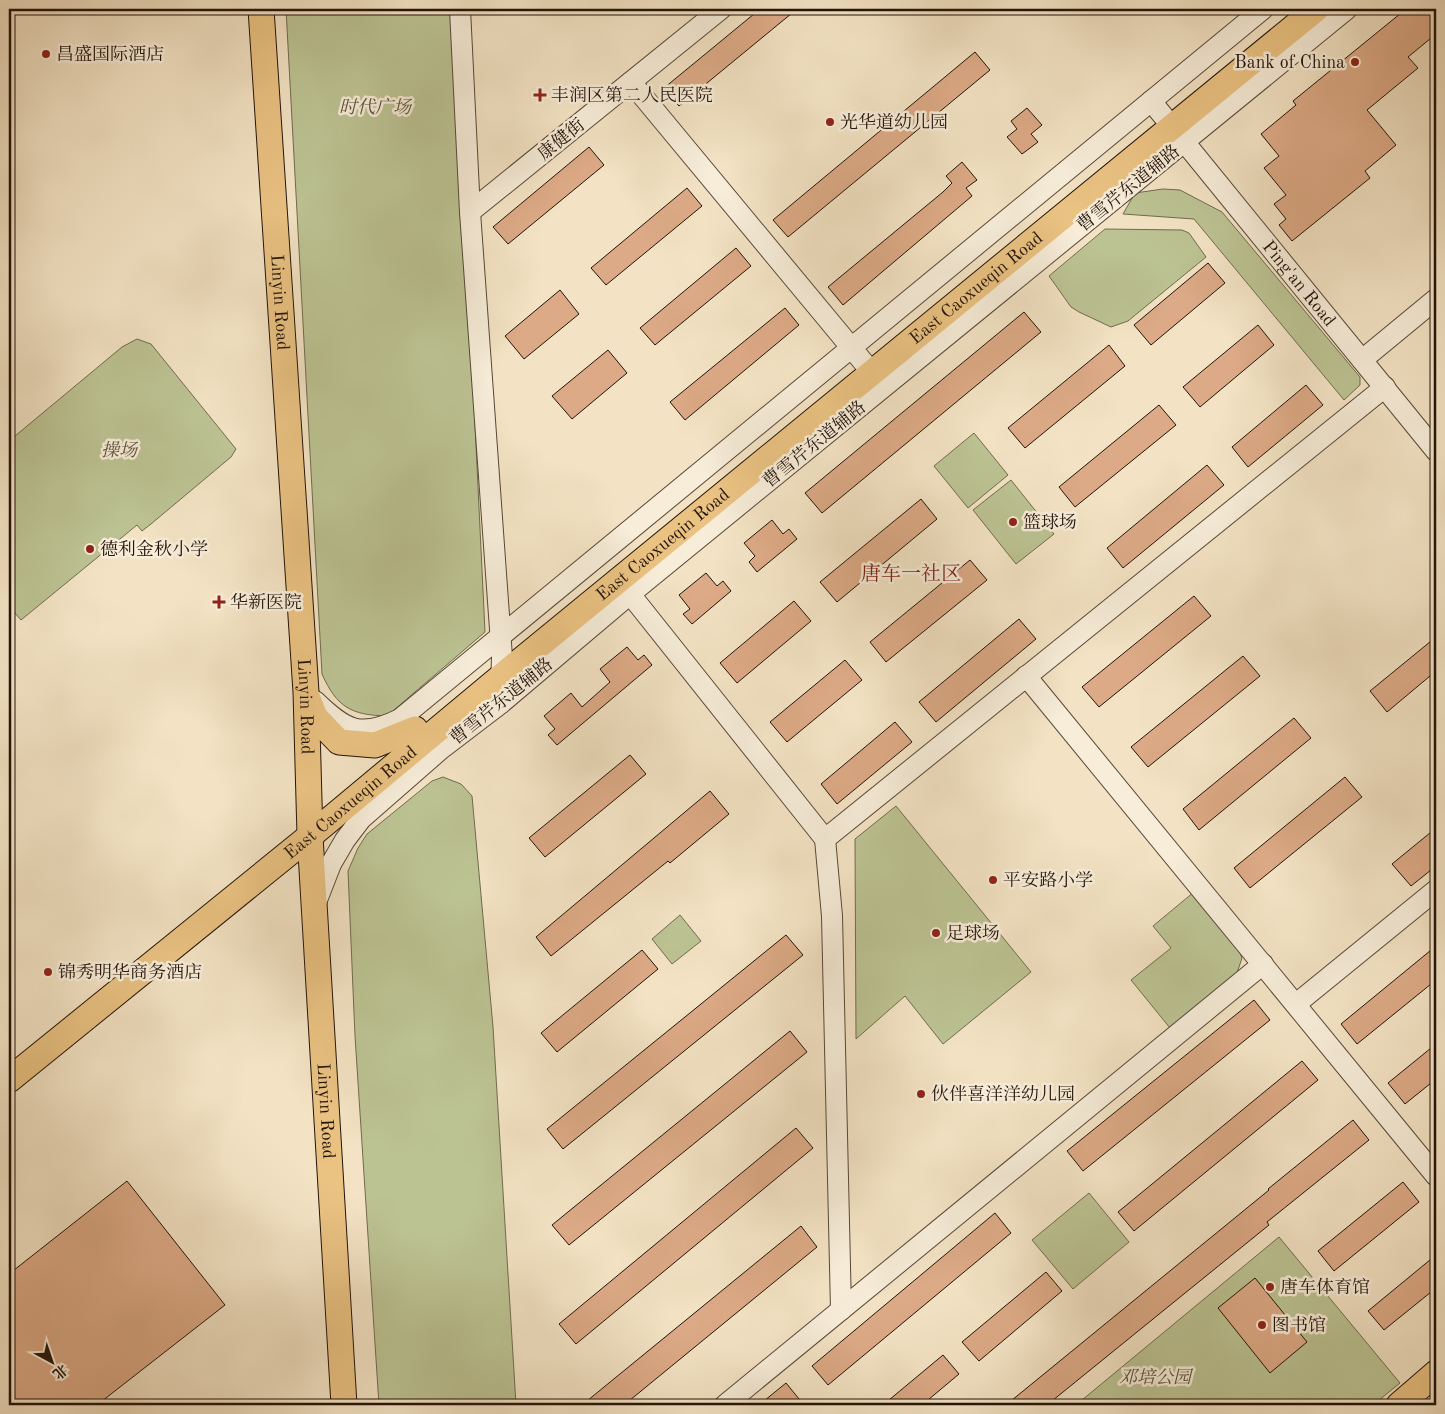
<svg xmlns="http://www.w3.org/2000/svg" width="1445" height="1414" viewBox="0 0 1445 1414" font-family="'Old Standard TT','Noto Serif SC',serif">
	<rect width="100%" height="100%" fill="#f3e3c4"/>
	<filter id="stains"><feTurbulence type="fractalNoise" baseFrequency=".004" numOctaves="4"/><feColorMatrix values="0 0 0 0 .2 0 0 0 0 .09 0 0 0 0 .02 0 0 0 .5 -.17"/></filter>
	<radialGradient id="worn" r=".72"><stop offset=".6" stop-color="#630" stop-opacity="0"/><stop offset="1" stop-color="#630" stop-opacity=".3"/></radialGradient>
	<!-- green -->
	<path fill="#bcc393" stroke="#706b4e" d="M286 9H455L485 632 387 716C352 715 337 708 322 674Z
		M1163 189 1180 190 1222 212 1360 377V385L1344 400 1194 219 1123 214 1135 193Z
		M1105 229 1182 230 1189 233 1206 257 1128 321 1111 327 1079 312 1071 307 1049 276Z
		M137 339 151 344 236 449 231 457 151 524 142 531 137 525 21 620 9 606V441L122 347Z
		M974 433 1008 475 968 508 934 466Z
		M1011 480 1054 534 1016 564 973 510Z
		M443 777 461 784 472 796 493 1027 516 1405H379L355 1036 348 871 358 848 367 834 432 781Z
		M896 806 1031 972 943 1044 905 996 856 1039 855 839Z
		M1194 892 1236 944 1242 958 1237 973 1170 1028 1131 980 1171 948 1153 926Z
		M680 915 701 941 672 964 652 939Z
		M1089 1193 1129 1242 1073 1289 1032 1240Z
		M1279 1237 1400 1383 1373 1405H1076Z"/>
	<!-- building -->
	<path fill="#dcaa86" stroke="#231309" d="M760 9H797L679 106 664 88Z
		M1406 9H1436V34L1408 57 1418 68 1367 110 1396 145 1365 171 1370 178 1292 241 1279 225 1286 219 1274 204 1286 195 1264 168 1279 156 1261 134 1296 105 1293 101Z
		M975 52 990 70 788 237 773 220Z
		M1027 108 1042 125 1031 134 1038 142 1022 154 1007 137 1017 129 1011 121Z
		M589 147 604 165 508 244 493 227Z
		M962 162 977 180 966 188 972 196 843 305 828 287 943 192 952 183 946 176Z
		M687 188 702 206 606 285 591 268Z
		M736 248 751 266 655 345 640 328Z
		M1208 263 1225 283 1151 345 1134 325Z
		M560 290 579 314 524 359 505 336Z
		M785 308 799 325 685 420 670 402Z
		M1024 312 1041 332 822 513 805 493Z
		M1258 325 1274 345 1200 407 1183 387Z
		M1109 345 1125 366 1025 448 1008 428Z
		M608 350 627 373 572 419 552 396Z
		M1306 385 1323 405 1248 467 1232 447Z
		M1159 405 1176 425 1075 507 1059 487Z
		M1207 465 1224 485 1123 568 1107 548Z
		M921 499 937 519 837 602 820 582Z
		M772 520 783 534 789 529 797 539 757 572 749 562 755 556 744 543Z
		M970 560 987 580 886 662 870 642Z
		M706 573 717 586 723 581 731 591 692 624 683 614 690 609 679 595Z
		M1194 596 1211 616 1099 707 1082 687Z
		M794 601 811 621 737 683 720 663Z
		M1019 619 1036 639 936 722 919 702Z
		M1436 637V671L1387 712 1370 691Z
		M627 647 638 660 644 655 652 665 557 745 548 735 555 729 544 716 571 693 582 707 610 682 600 669Z
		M1243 656 1260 676 1148 767 1131 747Z
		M845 660 862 680 787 742 770 722Z
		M1294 718 1311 738 1199 830 1183 809Z
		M895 722 912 742 837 804 821 784Z
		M630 755 646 774 545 857 529 838Z
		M1345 777 1362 797 1250 888 1234 868Z
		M710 791 729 814 670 863 668 861 551 956 536 937Z
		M1436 828V866L1411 886 1392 864Z
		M786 935 803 955 563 1149 547 1129Z
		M1436 946V980L1357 1044 1341 1024Z
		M642 950 658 969 557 1052 541 1033Z
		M1254 1000 1270 1020 1083 1171 1067 1151Z
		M790 1031 807 1052 569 1245 552 1225Z
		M1436 1044V1079L1405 1104 1388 1083Z
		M1302 1061 1318 1080 1134 1231 1118 1212Z
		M1353 1120 1369 1140 1267 1222 1269 1225 1047 1405H1006L1269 1190 1268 1189Z
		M796 1128 813 1148 576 1344 559 1324Z
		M127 1181 225 1305 97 1405H9V1274Z
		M1403 1182 1419 1202 1334 1271 1318 1251Z
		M995 1213 1011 1233 828 1385 812 1366Z
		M801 1226 817 1247 624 1405H582Z
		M1436 1255V1288L1384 1330 1368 1311Z
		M1046 1272 1062 1291 979 1361 962 1342Z
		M1255 1278 1307 1342 1270 1373 1218 1308Z
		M943 1355 959 1374 922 1405H883Z
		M786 1383 804 1405H759Z"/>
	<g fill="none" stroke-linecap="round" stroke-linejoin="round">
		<!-- minor casing -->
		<g stroke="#574738" stroke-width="22">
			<g id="minor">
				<path d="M460 9 470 212 502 657 501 687"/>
				<path d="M631 82 864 363"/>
				<path id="s1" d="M1151 101 1436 451"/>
				<path d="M470 212 721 9"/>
				<path d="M1362 360 1436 299"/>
				<path d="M630 594 825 839 832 916 841 1310"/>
				<path d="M1026 676 1436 1176"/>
				<path d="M315 701C345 730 360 739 400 719L1263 9"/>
				<path d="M825 839 1385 387"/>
				<path d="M315 905 331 864 345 840 361 819 441 749 500 704 630 594 1347 9"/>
				<path d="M1296 1004 1436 890"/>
				<path d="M725 1405 1263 964"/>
			</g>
		</g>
		<!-- major casing -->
		<g stroke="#231309" stroke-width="27">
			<g id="major">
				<path id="s2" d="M261 9 306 692 310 836 344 1405"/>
				<path d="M308 699 315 717 339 742 375 745 415 729"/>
				<path id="s3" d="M9 1080 310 836 503 675 1316 9"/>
				<path d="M1399 1405 1436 1373"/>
			</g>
		</g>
		<!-- minor -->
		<use href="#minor" stroke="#f7edd9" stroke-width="20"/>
		<!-- major -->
		<use href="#major" stroke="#eac282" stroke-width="25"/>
	</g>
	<!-- markers -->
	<g fill="#8f2418" stroke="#f7edd9" stroke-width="2">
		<circle cx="46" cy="54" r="5"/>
		<circle cx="1355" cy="62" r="5"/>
		<path d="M537.5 87.5h5v5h5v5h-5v5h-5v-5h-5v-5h5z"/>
		<circle cx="830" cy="122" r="5"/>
		<circle cx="1013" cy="522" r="5"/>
		<circle cx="90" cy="549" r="5"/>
		<path d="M216.5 594.5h5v5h5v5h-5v5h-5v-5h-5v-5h5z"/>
		<circle cx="993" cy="880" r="5"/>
		<circle cx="936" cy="933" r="5"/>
		<circle cx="48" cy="972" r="5"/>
		<circle cx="921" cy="1094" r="5"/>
		<circle cx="1270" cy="1287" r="5"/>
		<circle cx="1262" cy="1325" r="5"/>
	</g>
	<g text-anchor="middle" stroke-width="5" stroke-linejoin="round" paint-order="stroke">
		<!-- poi labels -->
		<g font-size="18" fill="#231309" stroke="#f7edd9" text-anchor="start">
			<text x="56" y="60">昌盛国际酒店</text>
			<text x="1345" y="68" text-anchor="end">Bank of China</text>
			<text x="551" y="101">丰润区第二人民医院</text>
			<text x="840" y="128">光华道幼儿园</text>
			<text x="1023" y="528">篮球场</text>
			<text x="100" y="555">德利金秋小学</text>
			<text x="230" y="608">华新医院</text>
			<text x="1003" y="886">平安路小学</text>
			<text x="946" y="939">足球场</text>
			<text x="58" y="978">锦秀明华商务酒店</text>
			<text x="931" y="1100">伙伴喜洋洋幼儿园</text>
			<text x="1280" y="1293">唐车体育馆</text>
			<text x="1272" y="1331">图书馆</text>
		</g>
		<!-- park labels -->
		<g font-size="18" font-style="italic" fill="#595139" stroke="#f7edd9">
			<text x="375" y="113">时代广场</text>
			<text x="119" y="456">操场</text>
			<text x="1155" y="1383">邓培公园</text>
		</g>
		<!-- street labels -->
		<g font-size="18" fill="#231309" stroke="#f7edd9">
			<text transform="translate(561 139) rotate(-39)" y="6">康健街</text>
			<text transform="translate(1128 188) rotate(-39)" y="6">曹雪芹东道辅路</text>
			<text dy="6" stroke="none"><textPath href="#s1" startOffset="235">Ping'an Road</textPath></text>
			<text dy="6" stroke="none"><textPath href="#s3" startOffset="1250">East Caoxueqin Road</textPath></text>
			<text dy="6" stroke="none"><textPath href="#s2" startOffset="294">Linyin Road</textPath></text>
			<text transform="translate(814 444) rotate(-39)" y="6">曹雪芹东道辅路</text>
			<text dy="6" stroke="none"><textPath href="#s3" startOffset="845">East Caoxueqin Road</textPath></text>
			<text transform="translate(501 701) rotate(-39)" y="6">曹雪芹东道辅路</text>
			<text dy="6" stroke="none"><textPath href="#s2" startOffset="699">Linyin Road</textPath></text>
			<text dy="6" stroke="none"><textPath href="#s3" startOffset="440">East Caoxueqin Road</textPath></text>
			<text dy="6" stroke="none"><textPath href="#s2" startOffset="1104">Linyin Road</textPath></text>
		</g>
		<!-- quarter labels -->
		<g font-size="20" fill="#7a1f14" stroke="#f7edd9">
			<text x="911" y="580">唐车一社区</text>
		</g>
	</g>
	<!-- margin -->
	<rect width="1445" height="1414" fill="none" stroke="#f3e3c4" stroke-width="30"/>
	<rect x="10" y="10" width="1425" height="1394" fill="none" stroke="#231309" stroke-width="2.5"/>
	<rect x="15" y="15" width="1415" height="1384" fill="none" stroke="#231309"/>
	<!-- north arrow -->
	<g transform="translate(52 1362) rotate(140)" stroke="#f7edd9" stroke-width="4" paint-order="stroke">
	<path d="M0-4L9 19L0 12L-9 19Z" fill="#231309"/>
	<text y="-8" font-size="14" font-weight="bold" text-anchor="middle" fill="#231309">北</text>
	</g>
	<rect width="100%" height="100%" filter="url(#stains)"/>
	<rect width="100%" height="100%" fill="url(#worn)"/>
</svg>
